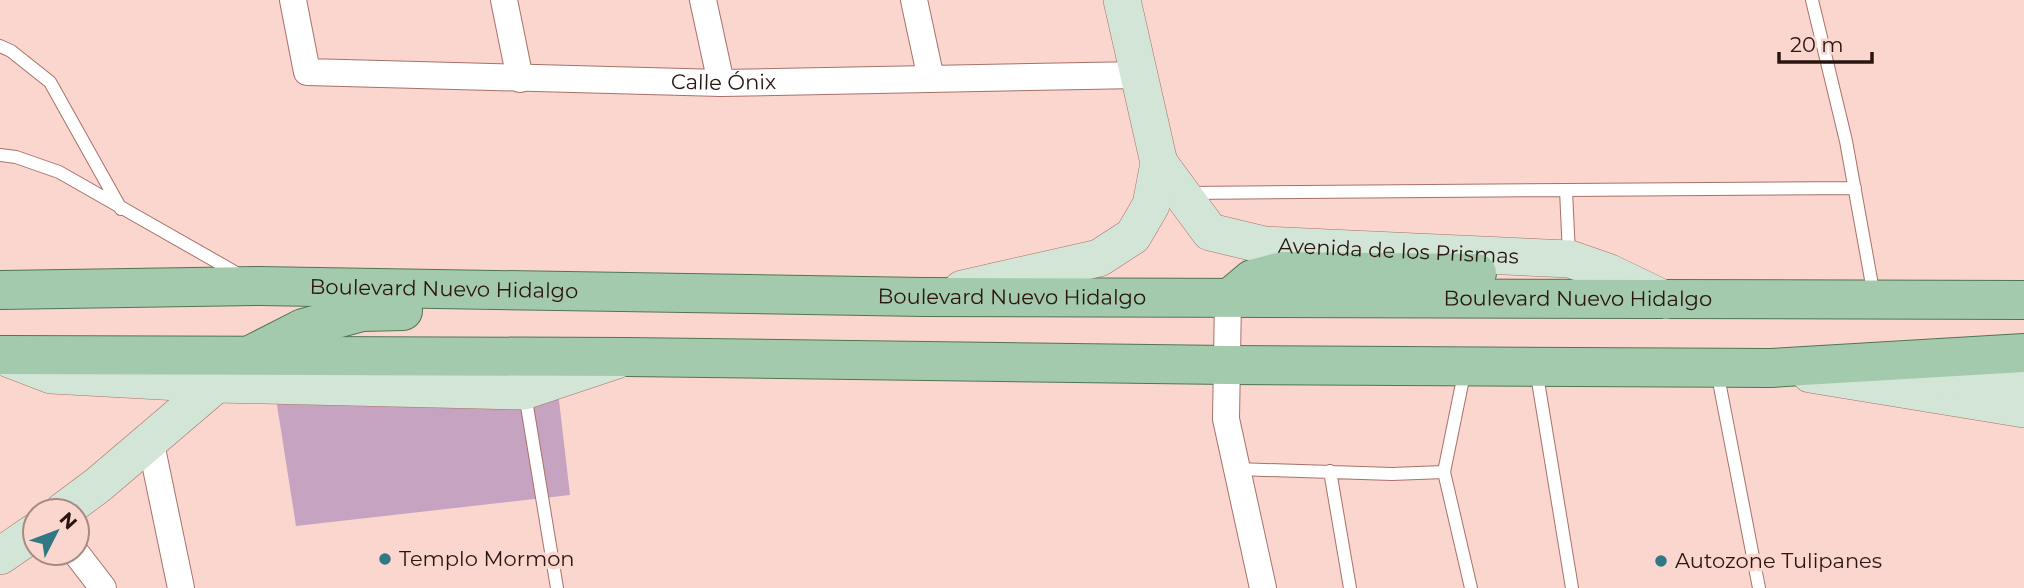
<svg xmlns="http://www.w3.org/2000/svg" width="2024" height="588" viewBox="0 0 2024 588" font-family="Montserrat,sans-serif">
	<rect width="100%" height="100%" fill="#fbd6cf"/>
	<!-- green -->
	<path fill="#c7a3c2" d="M554 357 570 495 296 526 272 373Z"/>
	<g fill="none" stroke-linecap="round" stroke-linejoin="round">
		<!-- lane casing -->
		<g stroke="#a77167" stroke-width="14">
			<path id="lane" d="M1812 0 1846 141 1874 296
				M0 46 11 51 50 82 121 209
				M0 155 16 157 59 172 240 275
				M1566 190 1855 188
				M1187 193 1566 190 1569 255
				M1465 369 1444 472 1471 588
				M1536 369 1572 588
				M1717 371 1759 588
				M525 394 557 588
				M1237 469 1392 474 1444 472
				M1330 471 1350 588"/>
		</g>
		<!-- street casing -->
		<g stroke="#a77167" stroke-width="28">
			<g id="street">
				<path id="s1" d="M293 0 307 72 721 83 1139 75"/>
				<path d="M504 0 520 79"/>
				<path d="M703 0 721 83"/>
				<path d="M914 0 931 79"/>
				<path d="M1228 299 1226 419 1263 588"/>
				<path d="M150 439 181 588"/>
				<path d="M76 553 103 588"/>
			</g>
		</g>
		<!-- secondary casing -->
		<g stroke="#a77167" stroke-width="38">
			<g id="secondary">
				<path id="s2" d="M1159 163 1210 232 1264 245 1570 259 1610 273 1666 300"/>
				<path d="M962 289 1099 258 1133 236 1151 205 1159 163 1122 0"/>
				<path d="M4 357 51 375 216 384 524 391 617 360"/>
				<path d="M1810 374 2024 409"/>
				<path d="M1947 376 2024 380"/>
				<path d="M63 511 98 485 227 375"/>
				<path d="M0 556 35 532"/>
			</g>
		</g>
		<!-- primary casing -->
		<g stroke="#527454" stroke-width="40">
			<g id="primary">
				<path id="s3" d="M0 290 259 286 923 297 2024 300"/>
				<path d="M1233 295 1252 279 1282 271 1477 273"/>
				<path d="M254 353 303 328 362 312 403 311"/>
				<path d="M0 355 627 357 1227 365 1771 368 2024 353"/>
			</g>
		</g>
		<!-- lane -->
		<use href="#lane" stroke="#fff" stroke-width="12"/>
		<!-- street -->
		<use href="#street" stroke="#fff" stroke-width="26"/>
		<!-- secondary -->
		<use href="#secondary" stroke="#d2e5d6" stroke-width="37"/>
		<!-- primary -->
		<use href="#primary" stroke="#a4caae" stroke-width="38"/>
	</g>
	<!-- markers -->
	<g fill="#317784" stroke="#fbd6cf" stroke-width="2.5">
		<circle cx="385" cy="559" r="7"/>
		<circle cx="1661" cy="561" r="7"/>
	</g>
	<g text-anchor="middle" stroke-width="7" stroke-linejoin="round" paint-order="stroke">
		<!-- street labels -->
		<g font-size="21" fill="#2a1511" stroke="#fbd6cf">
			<text dy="7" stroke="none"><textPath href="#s1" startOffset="490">Calle Ónix</textPath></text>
			<text dy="7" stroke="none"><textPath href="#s2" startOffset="276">Avenida de los Prismas</textPath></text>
			<text dy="7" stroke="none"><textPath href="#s3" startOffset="444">Boulevard Nuevo Hidalgo</textPath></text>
			<text dy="7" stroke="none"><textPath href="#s3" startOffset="1012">Boulevard Nuevo Hidalgo</textPath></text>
			<text dy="7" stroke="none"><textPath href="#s3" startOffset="1578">Boulevard Nuevo Hidalgo</textPath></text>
		</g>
		<!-- poi labels -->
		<g font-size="21" fill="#2a1511" stroke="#fbd6cf" text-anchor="start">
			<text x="399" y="566">Templo Mormon</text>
			<text x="1675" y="568">Autozone Tulipanes</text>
		</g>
	</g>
	<!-- north arrow -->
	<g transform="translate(56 532) rotate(48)"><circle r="33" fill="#fbd6cf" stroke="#a78983" stroke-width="2"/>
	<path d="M0-5L12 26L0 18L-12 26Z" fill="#317784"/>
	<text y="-10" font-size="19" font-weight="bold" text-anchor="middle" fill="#2a1511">N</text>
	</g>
	<!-- scale -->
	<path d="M1779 52v10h93v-10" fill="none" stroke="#2a1511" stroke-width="3.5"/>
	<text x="1790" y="52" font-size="21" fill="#2a1511" stroke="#fbd6cf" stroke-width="5" paint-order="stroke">20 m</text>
</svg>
